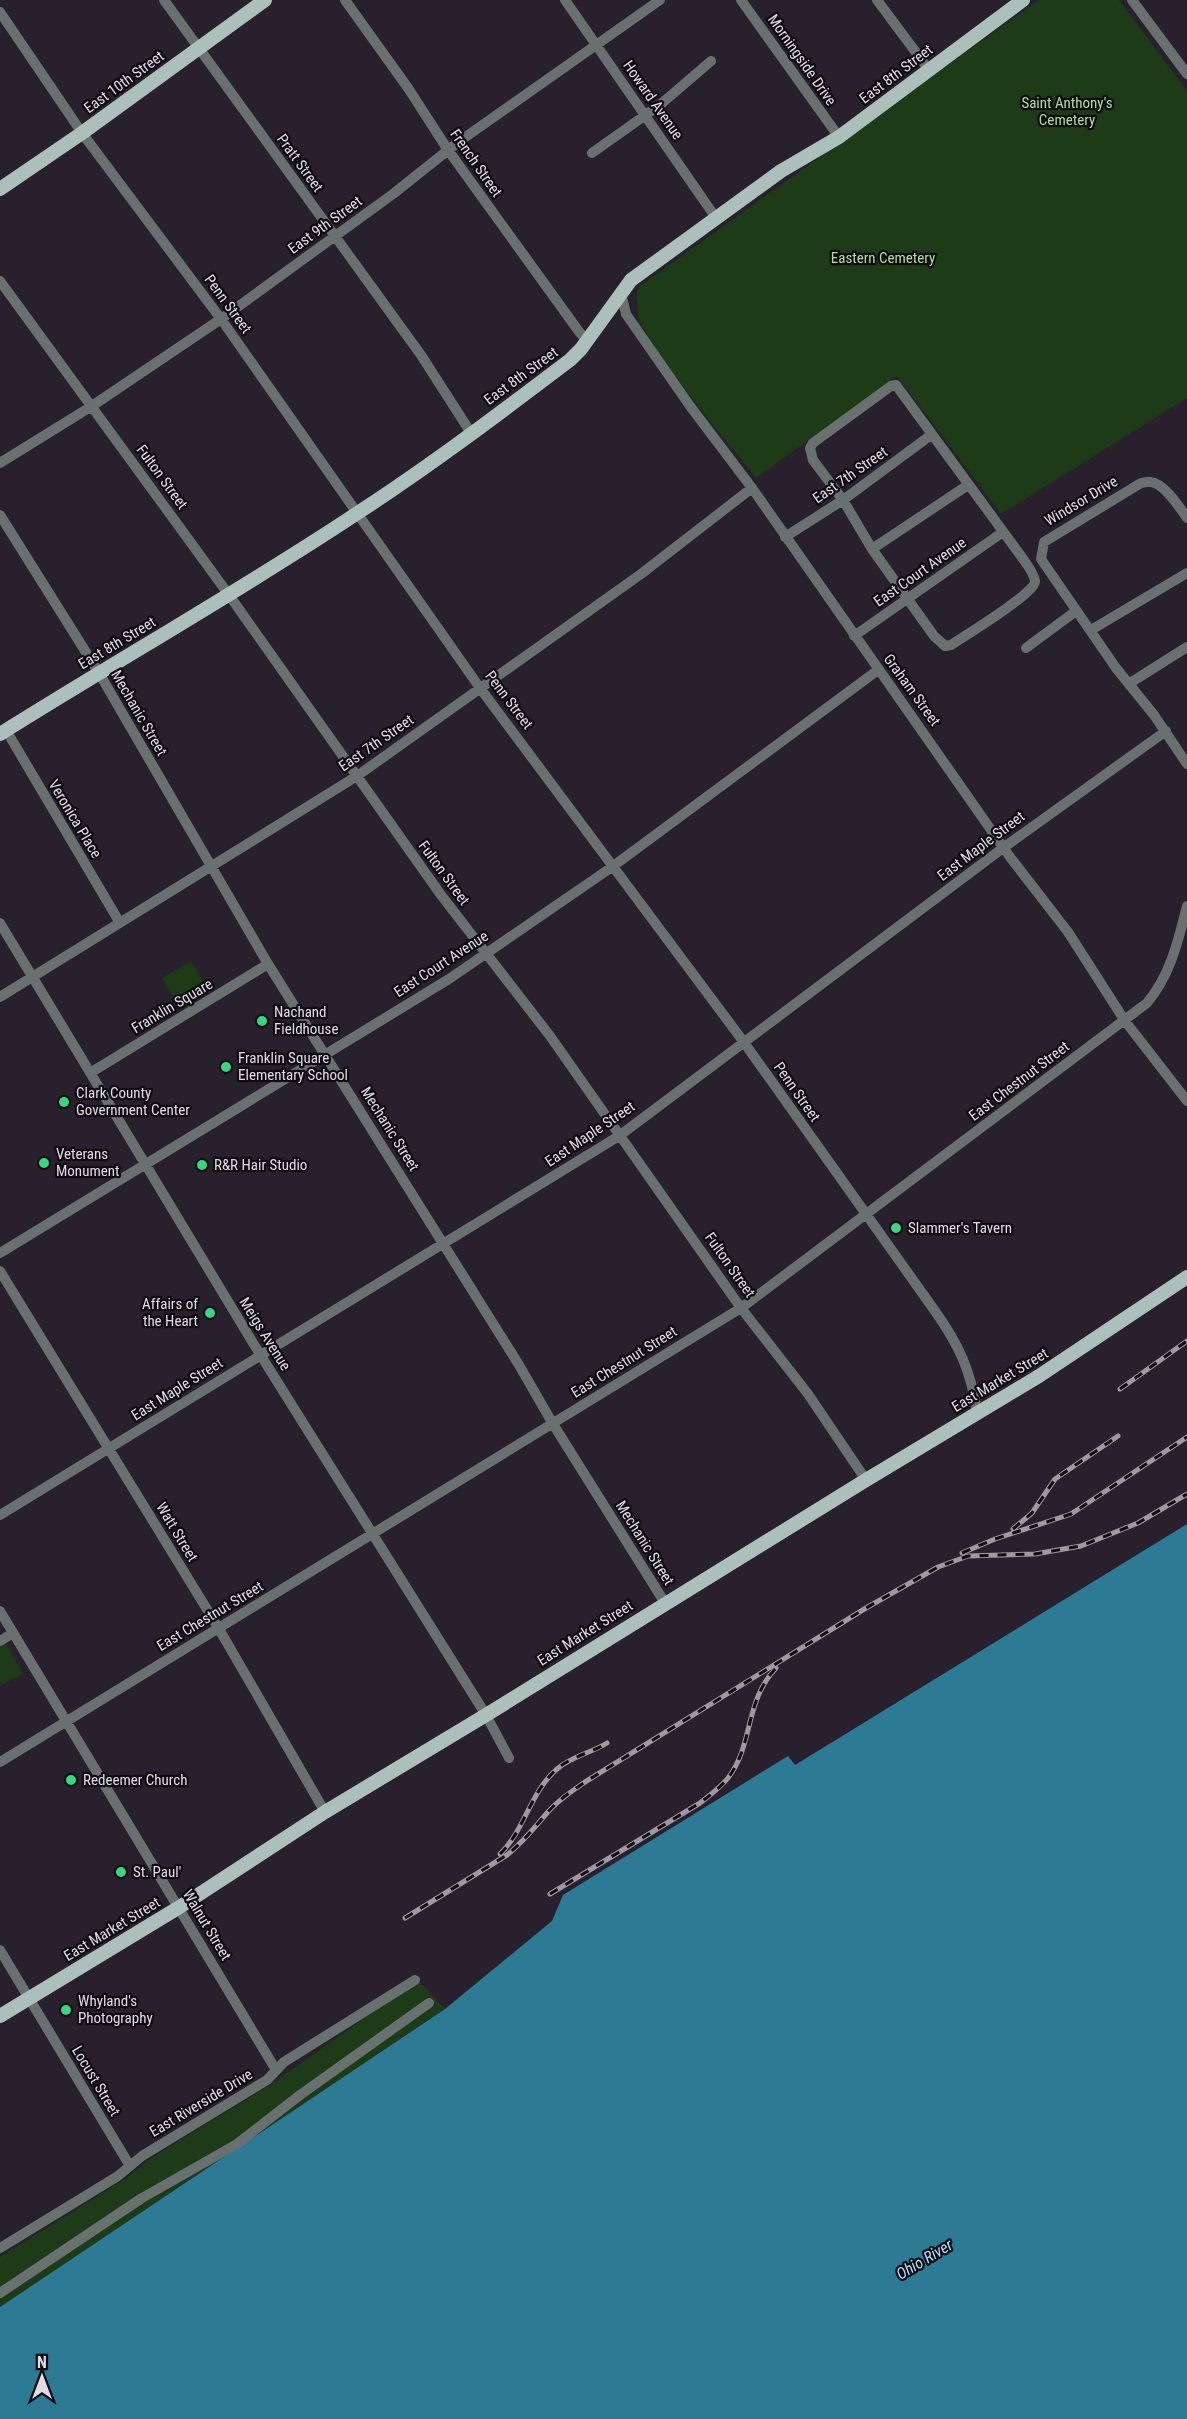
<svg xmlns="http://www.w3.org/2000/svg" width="1187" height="2419" viewBox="0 0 1187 2419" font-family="'Roboto Condensed',sans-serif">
	<rect width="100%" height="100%" fill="#28202d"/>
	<!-- green -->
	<path fill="#1d3b16" d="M1039 0H1119L1187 91V398L1001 514 897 376 756 478C717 429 671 376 640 322 636 315 639 305 636 296L640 286Z
		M191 961 205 984 176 1001 162 978Z
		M4 1641 23 1673 0 1686V1644Z
		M418 1980 445 2009 0 2307V2257L128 2177 150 2159 273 2083Z"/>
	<!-- water -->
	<path fill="#2c7a93" d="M1187 1524V2419H0V2307L445 2009 552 1921 563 1895 788 1756 795 1765Z"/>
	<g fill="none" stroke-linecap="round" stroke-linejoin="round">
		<!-- minor -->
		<path stroke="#68716f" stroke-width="10" d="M164 0 421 355 471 433
			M345 0 408 88 448 150 580 333 588 340
			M565 0 716 218
			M741 0 839 137
			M877 0 929 70
			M1132 0 1187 74
			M0 12 82 133 221 319 480 688 743 1041 935 1311C959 1345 971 1371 977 1412
			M592 153 661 104 711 61
			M0 281 229 595 441 895 550 1036 741 1308 808 1394 866 1480
			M621 293 626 314 690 406 752 488 1010 857 1068 932 1125 1021 1187 1101
			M896 385 1021 556C1026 563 1034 573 1035 581 1037 592 963 637 951 645L945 646 934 636 872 549 843 500 813 460 810 448 813 443 891 386Z
			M0 463 92 406 221 319 393 194 457 143 660 0
			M0 515 99 673 268 964 519 1365 553 1424 665 1603
			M1187 518C1180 508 1164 483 1151 482 1148 481 1144 483 1141 483L1044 542 1041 559 1116 668 1154 715 1187 764
			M785 537 843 500 931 435
			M872 549 968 485
			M1091 630 1187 573
			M854 636 1003 532
			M1026 648 1076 611
			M1130 683 1187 647
			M6 730 120 923
			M0 923 253 1343 486 1715 509 1758
			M0 997 357 776 641 574 752 488
			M90 1073 268 964
			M0 1253 449 979 612 867 878 670
			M0 1271 219 1629 325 1812
			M0 1515 619 1136 1003 848 1166 731
			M0 1611 276 2070
			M0 1641 13 1633
			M0 1762 741 1308 1147 1003C1171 974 1178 941 1187 906
			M0 1950 130 2166
			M0 2248 118 2176 142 2156 267 2080 284 2062 415 1980
			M0 2293 142 2198 237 2144 300 2095 429 2003"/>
		<!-- major -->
		<path stroke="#acc0bb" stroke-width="14" d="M0 189 82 133 265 0
			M0 734C118 660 240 591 356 514 430 466 500 413 570 360L581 349 631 280 781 171 839 137 1023 0
			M0 2016 178 1908 325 1812 486 1715 866 1480 1039 1376 1187 1277"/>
		<!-- rail casing -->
		<g stroke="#a099a3" stroke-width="5">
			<path id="rail" d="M1120 1389 1187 1341
				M1013 1529 1032 1513 1055 1479 1118 1436
				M962 1553 995 1539 1071 1514 1187 1437
				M500 1854C525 1830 530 1792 557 1769 572 1756 591 1753 607 1743
				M550 1894 700 1803C710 1795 720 1788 728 1778 754 1744 744 1702 776 1668
				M405 1918 507 1855C523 1842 534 1828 547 1813 558 1800 572 1791 585 1782L866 1608 938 1567 968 1556 1035 1554 1081 1546 1138 1523 1187 1494"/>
		</g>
		<!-- rail -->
		<use href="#rail" stroke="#0f0b11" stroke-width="3" stroke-dasharray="9" stroke-linecap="butt"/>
	</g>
	<!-- markers -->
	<g fill="#35d881" stroke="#0f0b11" stroke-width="2">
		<circle cx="262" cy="1021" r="6"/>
		<circle cx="226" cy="1067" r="6"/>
		<circle cx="64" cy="1102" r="6"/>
		<circle cx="44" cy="1163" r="6"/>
		<circle cx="202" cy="1165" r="6"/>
		<circle cx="896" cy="1228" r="6"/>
		<circle cx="210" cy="1313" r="6"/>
		<circle cx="71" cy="1780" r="6"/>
		<circle cx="121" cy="1872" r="6"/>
		<circle cx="66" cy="2010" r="6"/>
	</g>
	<g text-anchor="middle" stroke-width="4.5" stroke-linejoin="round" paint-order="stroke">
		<!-- street labels -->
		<g font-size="15" fill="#e1dbe4" stroke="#0f0b11">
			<text transform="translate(802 60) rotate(55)" y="5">Morningside Drive</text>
			<text transform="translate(896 74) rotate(-37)" y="5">East 8th Street</text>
			<text transform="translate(124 82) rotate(-36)" y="5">East 10th Street</text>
			<text transform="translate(653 100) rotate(55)" y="5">Howard Avenue</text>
			<text transform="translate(300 163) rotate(54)" y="5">Pratt Street</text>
			<text transform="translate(476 163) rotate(55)" y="5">French Street</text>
			<text transform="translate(325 225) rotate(-36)" y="5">East 9th Street</text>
			<text transform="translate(228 304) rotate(54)" y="5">Penn Street</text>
			<text transform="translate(521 376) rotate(-36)" y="5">East 8th Street</text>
			<text transform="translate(850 475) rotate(-35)" y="5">East 7th Street</text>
			<text transform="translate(162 477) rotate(54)" y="5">Fulton Street</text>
			<text transform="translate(1081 501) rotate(-31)" y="5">Windsor Drive</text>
			<text transform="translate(920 572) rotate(-35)" y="5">East Court Avenue</text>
			<text transform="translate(117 643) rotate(-31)" y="5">East 8th Street</text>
			<text transform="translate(912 690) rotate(54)" y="5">Graham Street</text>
			<text transform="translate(509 700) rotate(53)" y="5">Penn Street</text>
			<text transform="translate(139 713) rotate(60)" y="5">Mechanic Street</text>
			<text transform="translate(376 743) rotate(-35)" y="5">East 7th Street</text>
			<text transform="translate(75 819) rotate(59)" y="5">Veronica Place</text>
			<text transform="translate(981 846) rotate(-37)" y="5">East Maple Street</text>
			<text transform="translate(444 873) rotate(54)" y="5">Fulton Street</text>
			<text transform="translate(441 964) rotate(-33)" y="5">East Court Avenue</text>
			<text transform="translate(172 1006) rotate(-31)" y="5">Franklin Square</text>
			<text transform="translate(1019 1081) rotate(-37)" y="5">East Chestnut Street</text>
			<text transform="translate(797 1092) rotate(55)" y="5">Penn Street</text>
			<text transform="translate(390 1129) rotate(58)" y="5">Mechanic Street</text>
			<text transform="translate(590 1134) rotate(-34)" y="5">East Maple Street</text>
			<text transform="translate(730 1265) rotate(55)" y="5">Fulton Street</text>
			<text transform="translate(265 1334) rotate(58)" y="5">Meigs Avenue</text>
			<text transform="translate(624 1362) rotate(-32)" y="5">East Chestnut Street</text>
			<text transform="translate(1000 1380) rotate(-31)" y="5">East Market Street</text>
			<text transform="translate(177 1389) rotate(-32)" y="5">East Maple Street</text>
			<text transform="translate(177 1532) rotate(59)" y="5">Watt Street</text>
			<text transform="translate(645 1543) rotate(58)" y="5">Mechanic Street</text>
			<text transform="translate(210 1616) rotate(-31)" y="5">East Chestnut Street</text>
			<text transform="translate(585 1633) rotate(-32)" y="5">East Market Street</text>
			<text transform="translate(207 1925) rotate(59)" y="5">Walnut Street</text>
			<text transform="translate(112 1929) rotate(-31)" y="5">East Market Street</text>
			<text transform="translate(96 2081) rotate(59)" y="5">Locust Street</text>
			<text transform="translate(201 2103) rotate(-31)" y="5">East Riverside Drive</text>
		</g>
		<!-- park labels -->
		<g font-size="15" fill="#a6e099" stroke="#0f0b11">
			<text x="1067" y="108">Saint Anthony's<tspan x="1067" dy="17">Cemetery</tspan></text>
			<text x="883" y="263">Eastern Cemetery</text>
		</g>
		<!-- poi labels -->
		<g font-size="15" fill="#e1dbe4" stroke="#0f0b11" text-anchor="start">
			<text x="274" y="1017">Nachand<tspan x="274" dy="17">Fieldhouse</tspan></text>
			<text x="238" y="1063">Franklin Square<tspan x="238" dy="17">Elementary School</tspan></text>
			<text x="76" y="1098">Clark County<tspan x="76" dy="17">Government Center</tspan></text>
			<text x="56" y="1159">Veterans<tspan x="56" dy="17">Monument</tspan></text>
			<text x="214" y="1170">R&amp;R Hair Studio</text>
			<text x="908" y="1233">Slammer's Tavern</text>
			<text x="198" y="1309" text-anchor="end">Affairs of<tspan x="198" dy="17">the Heart</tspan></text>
			<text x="83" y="1785">Redeemer Church</text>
			<text x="133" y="1877">St. Paul'</text>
			<text x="78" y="2006">Whyland's<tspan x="78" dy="17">Photography</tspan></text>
		</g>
		<!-- water labels -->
		<g font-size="16" font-style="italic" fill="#a8e4fb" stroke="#0f0b11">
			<text transform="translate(924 2259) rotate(-31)" y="6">Ohio River</text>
		</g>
	</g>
	<!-- north arrow -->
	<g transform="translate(42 2377)" stroke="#0f0b11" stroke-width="4.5" paint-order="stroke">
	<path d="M0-4.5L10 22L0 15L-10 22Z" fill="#e1dbe4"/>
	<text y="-9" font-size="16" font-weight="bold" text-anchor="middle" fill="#e1dbe4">N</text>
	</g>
</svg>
